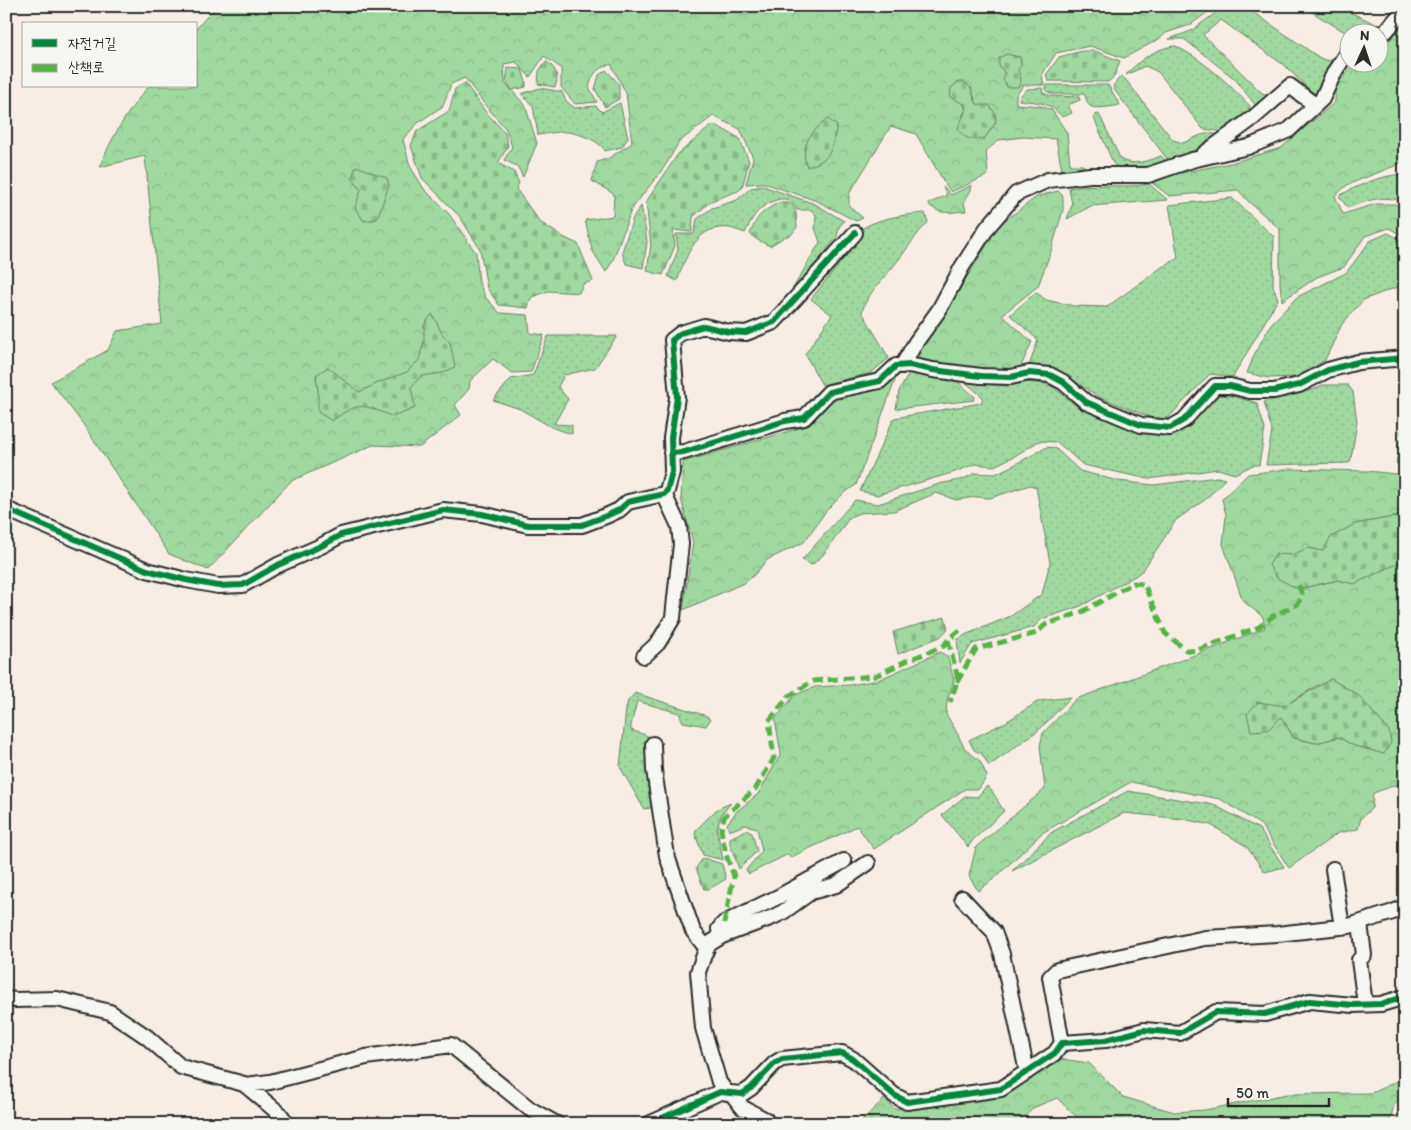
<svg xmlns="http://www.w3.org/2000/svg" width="1411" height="1130" viewBox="0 0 1411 1130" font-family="Itim,'Poor Story',sans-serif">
	<defs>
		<pattern id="grass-dots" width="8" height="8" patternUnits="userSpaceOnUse" patternTransform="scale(1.25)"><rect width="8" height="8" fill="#a0d99f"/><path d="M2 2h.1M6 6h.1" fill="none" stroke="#8aba89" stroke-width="1.8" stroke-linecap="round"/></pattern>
		<pattern id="forest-crowns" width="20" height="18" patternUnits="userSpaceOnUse" patternTransform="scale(1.25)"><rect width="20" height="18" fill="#a0d99f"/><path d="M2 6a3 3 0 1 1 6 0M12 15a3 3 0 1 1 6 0" fill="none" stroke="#8aba89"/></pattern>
		<pattern id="cemetery-stones" width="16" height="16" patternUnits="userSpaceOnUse" patternTransform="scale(1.25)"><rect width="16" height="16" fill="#a0d99f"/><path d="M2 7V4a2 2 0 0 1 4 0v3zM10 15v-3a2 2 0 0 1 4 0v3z" fill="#8aba89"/></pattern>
	</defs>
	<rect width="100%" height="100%" fill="#f7ede4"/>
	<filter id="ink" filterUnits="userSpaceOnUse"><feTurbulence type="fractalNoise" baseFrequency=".02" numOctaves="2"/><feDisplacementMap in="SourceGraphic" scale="10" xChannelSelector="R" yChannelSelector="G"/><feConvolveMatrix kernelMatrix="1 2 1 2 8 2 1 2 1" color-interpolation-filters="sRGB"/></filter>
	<g filter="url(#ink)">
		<!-- grass -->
		<path fill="url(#grass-dots)" stroke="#668265" d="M1225 6H1244L1320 58 1328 61 1340 55 1318 92 1314 94 1285 66 1221 20 1203 35 1262 93 1268 95 1256 106 1235 79 1184 39H1169L1191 31Z
			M1302 6H1336L1378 25 1363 32H1348V34Z
			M1176 46C1206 62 1227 82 1250 106L1247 117 1223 133 1218 131 1203 129 1158 72 1145 66 1126 75C1138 61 1157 47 1176 46Z
			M1121 76 1126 80 1173 140 1183 143C1195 138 1206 130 1219 135L1203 147 1179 157 1168 160 1115 91 1113 86Z
			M1047 85H1108L1120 105C1115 106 1094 110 1090 106 1087 104 1086 97 1084 94H1052L1045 90Z
			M540 88 562 92 566 101 575 108 596 106 602 112 620 103 628 138 622 147 605 151C601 141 578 133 567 132 558 131 547 134 538 135L533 106 521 94Z
			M1042 88 1043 93 1051 96 1079 97 1080 100 1068 105 1072 113 1062 117C1049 101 1038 103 1019 100L1021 95 1027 89Z
			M1099 114 1121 160C1134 166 1148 161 1161 156L1166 161C1153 168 1122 178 1113 163L1094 118 1095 115Z
			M1402 174 1405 177V203C1384 193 1367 201 1348 208L1339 196C1358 185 1380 176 1402 174Z
			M1149 184 1168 200 1091 206 1067 219 1072 205 1069 188C1095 182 1123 189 1149 184Z
			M763 186 815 204 844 221 839 227 837 237 793 293 792 290 820 242 815 228 816 215 812 210H797C791 189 764 202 755 215 751 220 748 227 745 233 741 232 735 229 730 228 696 224 687 255 677 281L668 276 678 250 676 234H694L697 219 712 208 737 200 751 188Z
			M1232 198 1274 237 1273 286 1278 299 1233 377 1210 374 1168 418 1155 419 1099 397 1058 370 1029 366 1038 340 1010 315 1036 292 1046 300 1074 306 1107 307 1162 267 1178 258 1169 205Z
			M641 206 644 220 647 242 643 268 626 264 622 252 633 218Z
			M925 213 928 222C916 234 907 250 896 263 884 279 867 293 862 312L889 358 871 373 822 385 805 354 832 315 811 299 862 236 863 228C882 217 904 215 925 213Z
			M1388 233 1405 242V284L1363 300 1342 324 1325 360 1298 377 1269 378 1247 373 1255 353 1271 324 1297 297 1346 273 1370 241Z
			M548 336H617L595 368 564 375 558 387 568 399 554 424 572 425V434L553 428 520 409 493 400 511 379 533 375Z
			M965 382 1006 386 1025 382 1046 384 1053 387 1079 408 1122 426 1164 434 1186 429 1218 395 1232 396 1257 403 1265 429 1259 465H1253L1235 474 1218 469 1149 479 1083 465 1057 442 1039 441 1013 457 994 466 975 464 955 472 877 495 860 491 894 418 981 403 983 397Z
			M1323 385H1348L1353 392 1357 422 1351 459 1349 463 1266 465 1272 431 1264 402 1312 390Z
			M1047 447 1055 448 1080 471 1118 481 1154 485 1217 477 1225 479 1206 499 1176 520 1143 570 1135 576 1081 606 1042 619 1034 627 972 644 960 663 957 640 965 635 1011 616 1042 594 1050 563 1036 487 1030 485 990 498 976 497 956 500 936 493 894 511 859 513 850 517 824 554 812 565 802 560 855 500 878 504 939 484 964 479 975 473 995 474 1012 466Z
			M635 693 707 716 710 720 706 726 683 722 679 713 637 701 631 725V730L648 736 646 753 653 802 650 808 644 809 620 767 626 709 628 701Z
			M1071 697 1040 729 989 766 982 754 974 750 969 740 1006 722 1039 701Z
			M987 786C995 793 998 803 1004 811L972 841 968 847 942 815 965 796 977 797Z
			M1128 791 1214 805 1259 829 1284 867 1265 872 1246 846 1211 825 1183 819 1124 813 1012 871 1052 832Z
			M731 803 721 815 717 830 723 860 703 855 695 834 696 830 717 809Z"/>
		<!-- forest -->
		<path fill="url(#forest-crowns)" stroke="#668265" fill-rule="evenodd" d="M216 6H1216L1190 25 1166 33 1159 39 1124 58 1090 46 1056 53 1042 75 1044 85H1024L1016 95V104L1041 106 1052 110 1067 133 1070 165H1083L1085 168 1062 170 1056 139 1023 137 999 140 986 151 988 175 951 192 944 182 916 134 891 126 849 194V206L863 218 856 221 817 201 764 183 746 184 753 158 740 129 713 116 679 142 665 166 631 210 613 260 606 272 592 250 585 220 613 216 614 194 592 181 597 162 609 158 632 143 626 93 611 64C596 70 594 71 589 87L597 102 575 104 561 87V68L544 56 530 77 516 62 504 64 505 83 525 105 537 143 523 177 517 166 504 160 512 147 506 129 485 105 465 78 451 84 443 106 419 122 403 139 410 166 424 189 449 214 476 253 479 283 486 298 500 313 528 315 530 333 544 335 531 372 512 373 493 359 470 381 469 389 455 405 461 415 420 447 373 445 291 481 208 570 169 554 83 424 51 382 108 350 117 331 162 324 145 156 100 167C110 139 129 109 149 86H196V29ZM971 88 976 103 979 105 962 116 966 110 964 104Z
			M1405 21V160L1397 165 1347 185 1335 196 1343 214 1376 204H1395L1405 209V237L1389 228 1365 236 1344 267 1317 277 1282 301 1280 284V229L1249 202 1238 190 1169 196 1152 183 1171 175 1231 163 1281 148 1335 102V88L1354 63 1378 62 1379 42 1393 37Z
			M972 185 971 190 964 203 966 211C949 212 941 216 928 204L947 195 943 186 951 195Z
			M1058 191 1063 196V210L1051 251 1038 286 1002 315 1032 342 1020 368 1002 370 929 363 913 357 946 314 956 295 999 225 1038 196Z
			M910 372 957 381 975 397 974 400 896 409 899 391Z
			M896 378 856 485 844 493 826 511 804 542 767 560 755 574 746 582 683 610 693 542 681 499 683 462 810 425 833 399 885 387Z
			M1289 469 1367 471 1405 475V515L1355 524 1323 551 1308 548 1292 555 1277 554 1298 589 1338 580 1354 583 1405 560V782L1373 793 1372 808 1361 818 1358 829 1338 833 1289 868 1261 825 1220 799 1131 782 1042 833 996 877 978 891 969 876 976 847 1045 789 1040 746 1043 733 1076 699 1203 652 1265 628 1263 617 1243 601 1223 544 1226 515 1222 499 1248 474ZM1318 685 1352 745 1339 737 1316 743 1294 738 1281 717 1284 706Z
			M940 652 948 657 954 681 947 700 946 714 956 731 965 749 980 761 987 776 979 789H965L874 849 857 826 845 832 791 857 788 854 749 874 746 870 762 851 757 828 745 825 729 831 727 824 736 812 758 794 781 754 775 719 795 695 815 687 850 685 878 680Z
			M1061 1059 1089 1063 1123 1097 1174 1112 1205 1110 1287 1094 1371 1093 1400 1080 1405 1082V1093L1394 1105 1389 1124H1084L1057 1098 1035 1107 1016 1124H858L884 1099 895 1109 939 1106 1006 1093Z
			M1405 1102V1124H1396L1400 1107Z"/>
		<!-- cemetery -->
		<path fill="url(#cemetery-stones)" stroke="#668265" d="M1082 51H1095L1120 61 1114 77 1108 82 1048 81 1046 75 1059 57Z
			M1006 54 1020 57 1021 65 1018 70 1021 80 1018 87H1007L1003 78 1005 73 999 66V58Z
			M546 61C555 67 560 76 555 87L538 84 539 71Z
			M508 68 522 69 526 82V87L512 90 506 81Z
			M606 70 619 84V99L605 107 595 89 599 75Z
			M958 82H965L971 88 976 103 979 105H989L995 113 996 122 984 139C971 139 965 141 958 128L966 110 964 104 950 97 951 88Z
			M465 83 485 111 505 133 508 146 498 163 514 172 519 183 516 189 540 222 563 237 578 244 593 281 583 284 579 293 548 291 531 298 528 308 499 305 487 288 480 249 460 217 422 178 411 146 417 131 449 111 455 89Z
			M828 119 837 126C831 150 833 159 807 167 799 146 811 131 828 119Z
			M711 126H717L739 138 749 161 742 188 738 191 711 201 693 217 692 232 673 230 675 246 663 275 647 271 651 245 646 202 678 154Z
			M356 166 387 178 389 185 377 219 364 221 355 208 361 190 352 178Z
			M778 203H790L793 205 796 213 797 227 791 235 784 237 770 246 756 239 750 234C758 215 760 213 778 203Z
			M432 314C440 326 439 334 450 342L455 367 443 373 421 376 411 387 415 408 393 417C364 404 358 401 332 421L318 412V391L316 375 328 367 359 392 380 382 407 372 419 360 424 341V325Z
			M1405 515V560L1354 584 1338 580 1298 589 1277 578 1269 565 1276 554 1292 555 1308 548 1323 551 1331 537 1355 524Z
			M945 617 948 629 940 637 898 654 893 632Z
			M1331 679 1358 695 1389 731 1391 742 1384 754 1352 745 1339 737 1316 743 1294 738 1281 717 1268 730 1251 731 1247 714 1258 702 1284 706Z
			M746 830 752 833 757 851 739 869 730 844V838Z
			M703 858 722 864 726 879 709 889H704L696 868Z"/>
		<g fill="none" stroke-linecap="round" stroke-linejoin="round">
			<!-- minor casing -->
			<g stroke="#2b2b2b" stroke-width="18">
				<path id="minor" d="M1378 34 1386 31 1403 11
					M1204 154 1253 118 1290 86 1315 105
					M902 366 916 342 939 310 962 267 987 228 1016 194 1048 180 1090 175H1148L1192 160 1248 147 1289 130 1322 99 1335 71 1348 51
					M671 453 684 452 785 421 804 418 829 392 880 381 896 366 909 365 933 370 981 376 1011 377 1029 373 1050 375 1063 382 1086 402 1141 425 1170 428 1184 420 1215 386H1230L1250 391H1274L1299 385 1328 370 1358 362 1405 358
					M6 509 147 570 186 580 218 586 243 585 278 565 321 546 341 535 443 510 482 514 528 525H582L606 516 619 510 628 502 664 494 667 491 672 472 671 438 677 397 672 340 681 333 704 326 729 332 746 333 774 322 855 233
					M644 656 658 643 673 618 675 598 681 544 679 526 664 494
					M653 744 654 770 667 856 693 931 707 949
					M1333 869 1342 927
					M962 898 994 932 1002 954 1027 1072
					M1360 923 1364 955 1359 960 1365 1004
					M722 936 719 929 724 923 780 896 844 861
					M6 999 16 1000 57 999 110 1012 147 1037 181 1067 244 1084 280 1114 287 1124
					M1062 1043 1050 977 1057 970 1205 938 1277 934 1349 926 1393 912 1405 907
					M245 1085 270 1082 366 1057 451 1045 530 1109 557 1124
					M727 1093 719 1082 703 1028 698 972 704 955 709 944 722 936 773 917 783 912 811 892 836 885 868 863
					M731 1093 743 1108 766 1120
					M649 1124 720 1092 742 1094 751 1088 775 1063 782 1059 842 1053 853 1059 894 1095 907 1102 1001 1089 1055 1053 1062 1043 1106 1040 1144 1030 1180 1033 1216 1012 1265 1014 1310 1001 1353 1005 1381 1004 1405 997"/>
			</g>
			<!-- minor -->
			<use href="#minor" stroke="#f6f6f2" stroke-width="14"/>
			<!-- quiet -->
			<path stroke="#56b246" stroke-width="5" stroke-dasharray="10 5" stroke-linecap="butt" d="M1398 464 1405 417
				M948 640 957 675V682L950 702
				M957 682 976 649 1037 633 1045 625 1082 612 1133 583 1144 584 1165 633 1186 650 1195 651 1259 627 1273 616 1298 604 1302 594 1298 583
				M724 923 734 876 726 855 721 830 724 817 756 788 774 758 769 721 789 696 813 681 875 676 906 661 944 646 948 640 960 630"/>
			<!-- cycleway casing -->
			<g stroke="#f6f6f2" stroke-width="9">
				<path id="cycleway" d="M671 453 684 452 785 421 804 418 829 392 880 381 896 366 909 365 933 370 981 376 1011 377 1029 373 1050 375 1063 382 1086 402 1141 425 1170 428 1184 420 1215 386H1230L1250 391H1274L1299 385 1328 370 1358 362 1405 358
					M6 509 147 570 186 580 218 586 243 585 278 565 321 546 341 535 443 510 482 514 528 525H582L606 516 619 510 628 502 664 494 667 491 672 472 671 438 677 397 672 340 681 333 704 326 729 332 746 333 774 322 855 233
					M649 1124 720 1092 742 1094 751 1088 775 1063 782 1059 842 1053 853 1059 894 1095 907 1102 1001 1089 1055 1053 1062 1043 1106 1040 1144 1030 1180 1033 1216 1012 1265 1014 1310 1001 1353 1005 1381 1004 1405 997"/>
			</g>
			<!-- cycleway -->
			<use href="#cycleway" stroke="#00873e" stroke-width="6"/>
		</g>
	</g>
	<!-- margin -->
	<rect width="1411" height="1130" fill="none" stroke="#f6f6f2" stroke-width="25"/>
	<rect x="12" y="12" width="1386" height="1105" fill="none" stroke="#2b2b2b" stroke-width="2" filter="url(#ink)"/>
	<!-- legend -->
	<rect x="22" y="22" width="175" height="65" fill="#f6f6f2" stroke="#a5a5a2"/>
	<rect x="32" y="39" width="25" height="8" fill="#00873e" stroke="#a5a5a2"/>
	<text x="68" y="48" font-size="15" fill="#2b2b2b">자전거길</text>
	<rect x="32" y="64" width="25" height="8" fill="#56b246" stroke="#a5a5a2"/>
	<text x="68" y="72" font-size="15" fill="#2b2b2b">산책로</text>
	<!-- north arrow -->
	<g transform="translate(1364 48) rotate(3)"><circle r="24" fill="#f6f6f2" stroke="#a5a5a2"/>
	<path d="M0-4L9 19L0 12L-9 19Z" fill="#2b2b2b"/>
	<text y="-8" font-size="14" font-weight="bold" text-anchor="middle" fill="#2b2b2b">N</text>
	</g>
	<!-- scale -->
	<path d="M1228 1098v8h101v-8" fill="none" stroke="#2b2b2b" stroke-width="2.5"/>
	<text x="1236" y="1098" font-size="15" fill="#2b2b2b" stroke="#f6f6f2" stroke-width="4" paint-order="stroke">50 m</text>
</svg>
